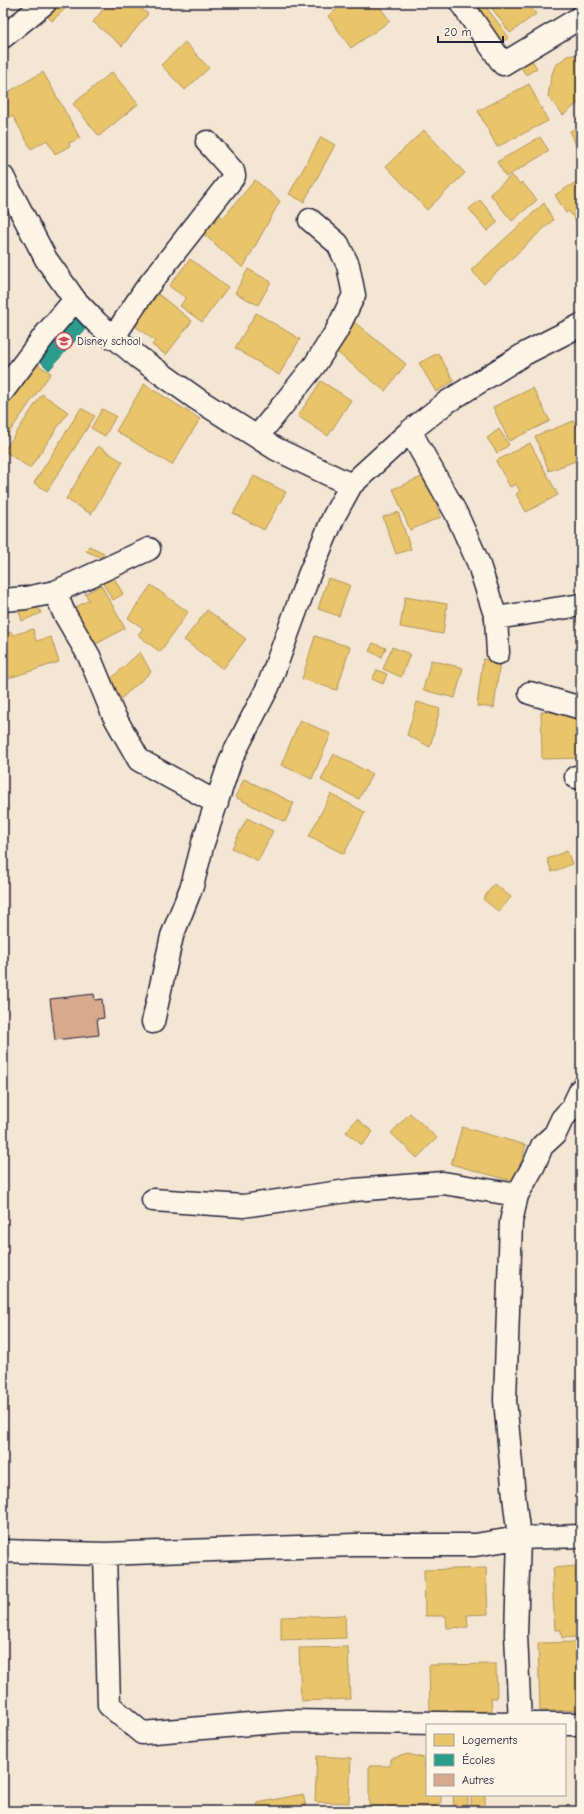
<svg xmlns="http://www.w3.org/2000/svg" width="584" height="1814" viewBox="0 0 584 1814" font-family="'Comic Neue',sans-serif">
	<rect width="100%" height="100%" fill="#f5e6d3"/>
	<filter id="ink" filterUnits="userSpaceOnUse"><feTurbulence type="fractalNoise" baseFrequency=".025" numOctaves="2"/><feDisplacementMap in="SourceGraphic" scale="8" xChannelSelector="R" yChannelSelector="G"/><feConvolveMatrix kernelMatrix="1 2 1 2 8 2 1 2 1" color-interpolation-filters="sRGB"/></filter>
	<g filter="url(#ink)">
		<!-- homes -->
		<path fill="#e9c46a" stroke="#ad935c" d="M57 3 70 4 52 21 45 14Z
			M108 3H134L148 14 122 46 93 22Z
			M345 3H377L390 21 351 48 328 16Z
			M472 3H483L509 37 502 43Z
			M488 3H528L536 14 510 33Z
			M185 42 209 68 185 90 161 65Z
			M580 54 581 101 563 115 548 97 551 77 555 66 567 56Z
			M531 59 537 68 526 75 520 66Z
			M43 72 80 138 69 143 70 146 55 154 47 140 31 149 13 116 6 119 3 114V95Z
			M112 72 138 104 99 136 73 104Z
			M529 84 548 121 497 147 478 111Z
			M581 126V157L570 131Z
			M424 130 465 173 427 210 386 166Z
			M321 137 335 145 304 202 289 194Z
			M540 137 549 151 506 177 497 162Z
			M512 175 520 184 522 182 537 200 512 221 490 194Z
			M581 179V229L569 211 566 213 555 195Z
			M255 180 280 201 243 268 201 232 217 212 223 218Z
			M480 200 498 222 487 231 469 209Z
			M544 203 553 220 484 284 471 270Z
			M190 259 228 287 202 322 180 306 186 298 169 286Z
			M248 269 271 282 258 305 235 293Z
			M158 294 192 321 166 355 152 345 155 341 134 325Z
			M256 313 300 339 279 375 235 348Z
			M354 322 406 364 385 391 333 349Z
			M438 353 454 381 436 392 419 363Z
			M34 362 51 373 3 441V406Z
			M321 381 351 400 328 436 298 416Z
			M144 384 200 419 172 465 116 431Z
			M533 388 550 421 509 441 493 407Z
			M42 394 68 412 30 468 4 451Z
			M81 408 95 416 47 491 34 483Z
			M102 409 116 416 105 436 91 428Z
			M574 421 581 439V459L549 471 535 436Z
			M499 429 509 445 497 453 487 438Z
			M530 443 558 495 526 512 516 494 520 491 516 484 510 487 496 461Z
			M98 446 123 462 91 514 66 499Z
			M254 476 286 492 264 530 233 513Z
			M424 476 441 517 410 530 393 489Z
			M398 512 411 549 396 554 383 517Z
			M89 546 104 553 102 558 86 551Z
			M113 576 123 594 113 600 102 582Z
			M328 578 350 585 339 616 318 609Z
			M101 585 125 628 86 650 65 613 89 600 85 594Z
			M151 585 188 612 160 652 138 635 143 628 128 618Z
			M405 597 447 604 443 634 400 627Z
			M37 604 41 613 22 621 19 612Z
			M207 610 246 639 223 669 184 640Z
			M33 629 36 641 51 637 59 662 3 680V634L11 632 13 635Z
			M315 636 350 647 337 690 302 679Z
			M373 643 386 648 382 657 369 651Z
			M392 647 410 654 401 677 383 669Z
			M140 652 151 672 116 703 102 687Z
			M483 659 500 661 494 708 477 706Z
			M431 660 463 668 455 698 423 690Z
			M377 670 387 674 383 684 372 679Z
			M417 702 440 709 430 747 407 735Z
			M541 712H581V758L542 759Z
			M300 720 331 734 312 779 281 765Z
			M334 754 372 774 359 799 321 780Z
			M244 779 294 803 285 822 235 797Z
			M331 794 365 812 344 854 309 836Z
			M247 818 273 831 258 861 232 848Z
			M567 851 572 864 552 872 547 859Z
			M494 884 511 897 499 912 483 899Z
			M410 1113 437 1138 417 1158 391 1133Z
			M357 1119 373 1132 362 1145 346 1132Z
			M462 1127 526 1145 516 1182 451 1164Z
			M576 1566V1577L581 1576 580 1637 562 1638 561 1630H555L552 1578H554L553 1568Z
			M486 1568 488 1614 467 1615 468 1627 447 1628 446 1616H425L424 1570Z
			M345 1615 346 1638 281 1640V1617Z
			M581 1642V1710L540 1711 538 1643Z
			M348 1647 350 1699 301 1701 299 1648Z
			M496 1664 497 1698H491L492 1711 430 1713 429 1665Z
			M408 1754 424 1758V1766H427V1795H441V1807H369V1766H390V1759Z
			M317 1756 351 1758 349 1803 315 1802Z
			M303 1794 307 1811H259L257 1803Z
			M453 1795H468V1808H454Z
			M471 1795H485V1811H471Z
			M450 1809V1811H370Z"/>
		<!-- schools -->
		<path fill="#2a9d8f" stroke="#287876" d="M75 315 88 326 49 370 37 358Z"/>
		<!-- building -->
		<path fill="#d8a98a" stroke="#22223b" d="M94 994 95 1000 102 999 104 1018 97 1019 99 1035 55 1040 50 999Z"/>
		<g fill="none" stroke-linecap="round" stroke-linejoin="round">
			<!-- street casing -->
			<g stroke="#22223b" stroke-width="25">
				<path id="street" d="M461 3 503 64 581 17
					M3 37 45 3
					M3 177 46 259 75 300 97 323 138 357 197 399 276 449 351 485
					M113 338 145 290 232 179 234 176 233 171 207 142
					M3 391 45 335 75 300
					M410 431 456 513 478 562 496 618 498 653
					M257 437 314 366 336 332 354 295 348 265 338 244 310 220
					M55 592 149 549
					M3 600 26 598 55 592 64 613 89 656 113 714 139 760 217 803
					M496 618 581 605
					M530 693 581 708
					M576 777 581 778
					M153 1022 172 936 192 886 203 843 231 759 268 687 309 575 334 516 351 485 410 431 447 402 526 353 581 325
					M153 1200 243 1206 354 1190 443 1183 517 1195
					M3 1551 105 1554 354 1545H475L519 1538 581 1536
					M105 1554 109 1705 142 1733 287 1721 520 1724 516 1634 519 1538 514 1496 505 1400 511 1222 517 1195 534 1165 542 1146 555 1134 562 1119 572 1108 581 1089
					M520 1724H581"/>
			</g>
			<!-- street -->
			<use href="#street" stroke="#fcf5e5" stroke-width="22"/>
		</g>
	</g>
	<!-- icons -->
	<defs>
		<g id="school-ring" transform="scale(0.9)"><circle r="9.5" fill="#fcf5e5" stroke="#d1495b" stroke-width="1.5"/><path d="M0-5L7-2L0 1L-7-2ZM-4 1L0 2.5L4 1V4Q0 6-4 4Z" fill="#d1495b"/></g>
	</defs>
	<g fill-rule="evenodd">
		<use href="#school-ring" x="64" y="341"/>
	</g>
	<g text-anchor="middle" stroke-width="4" stroke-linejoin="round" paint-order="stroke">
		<!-- poi labels -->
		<g font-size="11" fill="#22223b" stroke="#fcf5e5" text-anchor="start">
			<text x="77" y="345">Disney school</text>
		</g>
	</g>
	<!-- margin -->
	<rect width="584" height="1814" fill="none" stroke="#fcf5e5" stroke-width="16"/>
	<rect x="8" y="8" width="568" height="1798" fill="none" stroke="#22223b" stroke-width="1.5" filter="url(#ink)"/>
	<!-- legend -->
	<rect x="426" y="1724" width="140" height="72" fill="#fcf5e5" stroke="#a5a1a1"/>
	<rect x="434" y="1734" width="20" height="12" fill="#e9c46a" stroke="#a5a1a1"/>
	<text x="462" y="1744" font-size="12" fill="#22223b">Logements</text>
	<rect x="434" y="1754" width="20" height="12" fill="#2a9d8f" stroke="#a5a1a1"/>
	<text x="462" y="1764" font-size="12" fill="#22223b">Écoles</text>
	<rect x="434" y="1774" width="20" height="12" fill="#d8a98a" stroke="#a5a1a1"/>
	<text x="462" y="1784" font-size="12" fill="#22223b">Autres</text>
	<!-- scale -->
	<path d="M438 36v6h65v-6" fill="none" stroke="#22223b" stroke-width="2"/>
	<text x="444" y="36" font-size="12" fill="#22223b" stroke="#fcf5e5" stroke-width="3" paint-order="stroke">20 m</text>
</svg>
